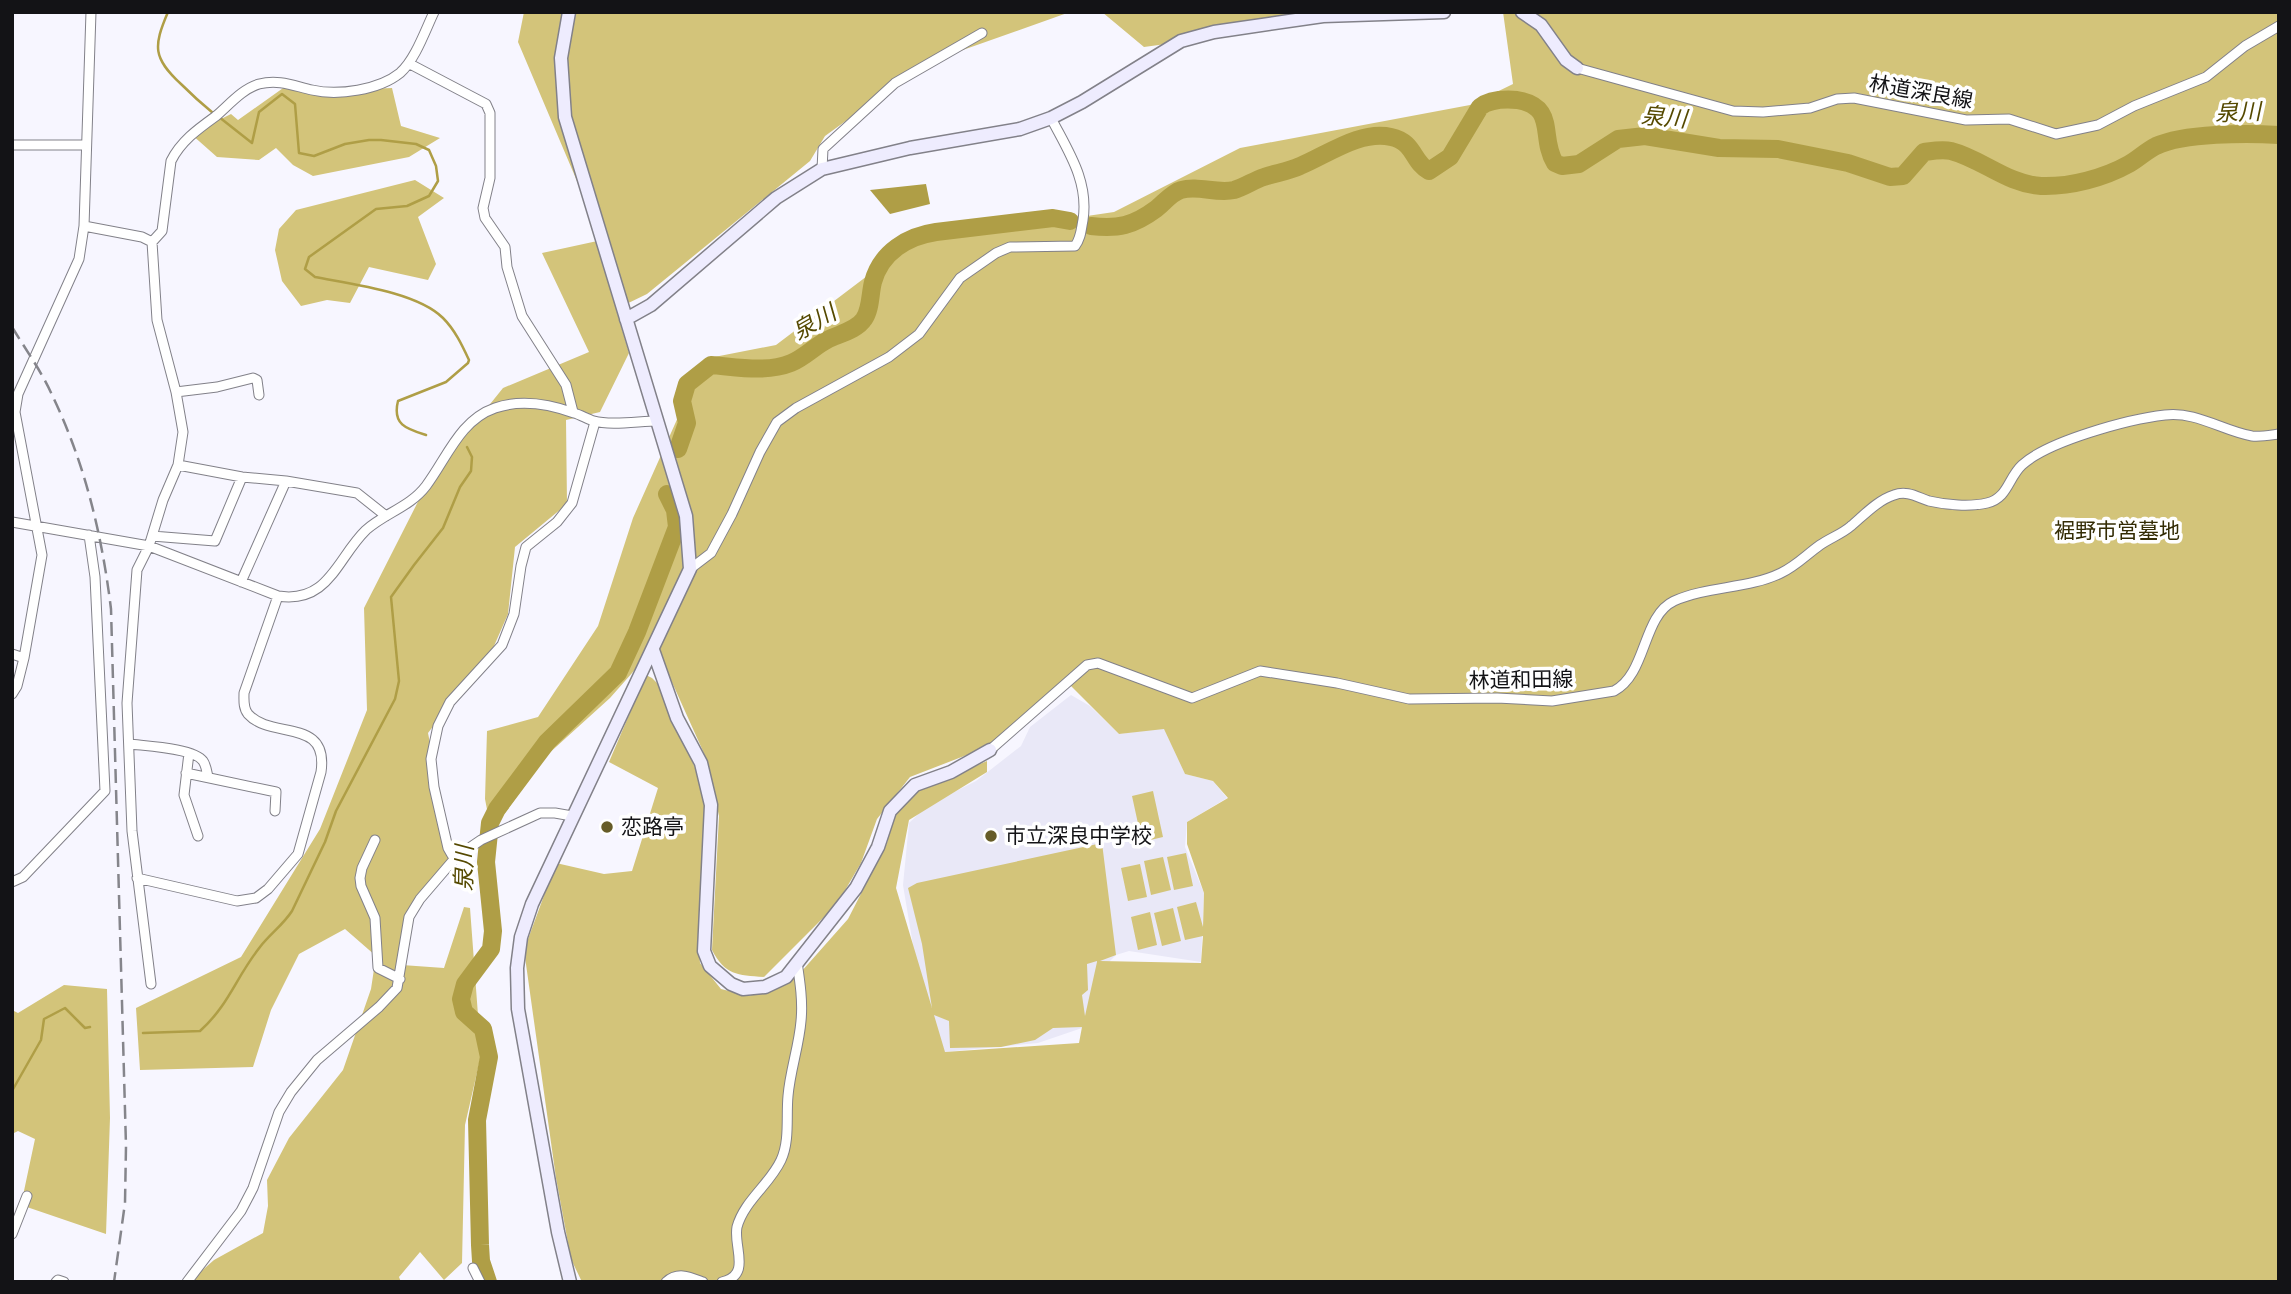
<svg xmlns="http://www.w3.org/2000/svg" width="2291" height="1294" viewBox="0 0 2291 1294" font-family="'Asap Condensed','Noto Sans JP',sans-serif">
	<rect width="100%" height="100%" fill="#f7f6ff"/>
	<!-- built -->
	<path fill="#e9e8f7" d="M1071 695 1090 706 1119 734 1164 728 1185 774 1213 781 1227 798 1187 822 1185 847 1204 893 1201 962 1129 951 1116 955 1098 973 1085 1027 1038 1043 944 1052 921 993 903 885 909 823 928 805 976 781 1021 746 1030 727Z"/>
	<!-- green -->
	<path fill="#d3c47a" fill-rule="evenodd" d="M524 12H1070L926 63 825 136 810 161 647 294 616 309 629 353 600 412 566 420 567 504 515 547 508 614 494 646 428 733 452 855 409 917 402 965 444 968 464 907 470 908 481 1055 465 1125 462 1263 444 1280 420 1252 399 1277 401 1282H189L214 1260 263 1233 268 1206 267 1180 289 1138 343 1070 371 989 376 956 345 929 299 954 271 1010 253 1067 140 1070 136 1008 241 957 320 829 367 710 364 608 429 480 503 388 589 352 542 253 602 240 518 42Z
		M1102 12H1401L1144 47Z
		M1503 12H2279V1282H582L571 1259 556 1178 524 950 556 863 604 874 632 871 658 788 609 762 646 675 652 678 660 686 698 775 706 809 705 855 698 933 700 963 721 989 749 996 801 972 848 919 887 843 892 819 915 792 987 761V772L909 820 896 888 932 1008 922 944 908 888 917 883 1102 843 1116 955 1100 961 1201 963 1203 936 1185 940 1177 907 1196 902 1203 927 1204 893 1187 844V822L1228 798 1213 781 1185 774 1164 729 1119 734 1067 682 990 746 910 777 877 819 861 863 837 904 764 977C737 975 725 975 712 950L719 816 707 760 662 660 640 664 610 698 546 756 505 813 490 825 485 799 487 731 538 717 598 626 633 518 704 359 776 345 912 242 1114 212 1240 148 1470 105 1513 84ZM1097 961V962L1085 1016 1082 995 1088 990 1087 964ZM934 1015 949 1021 950 1048 1001 1047 1035 1040 1053 1028 1082 1027 1079 1043 945 1052Z
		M286 86 319 91 392 88 401 126 440 138 409 157 313 176 293 165 276 148 259 160 217 157 191 134 231 114 238 120Z
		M415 180 444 198 418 217 436 264 428 280 369 267 350 303 327 300 301 306 282 281 275 250 279 229 296 210Z
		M1153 791 1163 837 1142 842 1132 796Z
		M1186 853 1193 886 1174 890 1167 857Z
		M1163 857 1171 890 1151 895 1144 861Z
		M1140 864 1147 897 1128 901 1121 868Z
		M1173 908 1181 941 1162 946 1154 913Z
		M1150 912 1157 945 1138 950 1131 917Z
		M64 985 107 989 110 1118 106 1234 21 1205 35 1139 18 1131 12 1134V1010L18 1013Z"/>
	<!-- water -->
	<path fill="#af9e46" d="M926 184 930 204 890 214 870 190Z"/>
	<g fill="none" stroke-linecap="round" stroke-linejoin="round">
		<!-- stream -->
		<path stroke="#af9e46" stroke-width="2.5" d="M168 12C153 47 153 58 181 84 191 94 202 104 213 113
			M219 117 252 143 259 112 282 94 295 104 299 153 314 156 345 144 369 140H381L416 144 429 150 436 166 438 181 429 196 407 206 376 209 309 257 305 269 315 277C351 284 417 292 443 318 455 330 462 345 469 360L468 363 446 382 398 401C392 425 407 429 426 435
			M143 1033 200 1031C229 1005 236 977 260 947 270 934 283 925 292 911L325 842 336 811 395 699 399 681 391 597 414 565 443 528 460 487 471 471 472 457 467 447
			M12 1091 41 1040 44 1019 65 1008 85 1028 90 1027"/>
		<!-- river -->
		<path stroke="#af9e46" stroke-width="18" d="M1091 226C1118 229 1133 226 1156 209 1164 203 1171 193 1181 190 1198 185 1217 194 1234 190 1245 187 1254 180 1264 177 1276 173 1289 171 1300 166 1327 155 1360 130 1391 137 1415 142 1412 162 1429 171L1450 157 1480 107C1489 100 1505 99 1517 100 1558 107 1539 137 1555 163L1562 166 1579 164 1618 139 1645 136 1719 148 1778 149 1848 163 1890 177 1903 176 1924 152C1932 151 1942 149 1951 151 1982 159 2007 184 2041 186 2070 187 2104 178 2129 164 2138 159 2146 151 2156 146 2184 133 2247 133 2279 135
			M678 449 687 423 682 401 687 384 711 365C737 367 766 373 791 363 804 358 815 346 827 340 839 334 857 330 864 319 871 309 870 293 873 282 881 252 908 236 936 232L1053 218 1070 221
			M488 1282 481 1261 480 1245 477 1120 489 1057 483 1029 464 1012 461 999 465 984 491 949 493 931 486 862 490 823 497 809 547 742 618 673 637 632 677 527 675 510 667 494"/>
		<!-- street casing -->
		<g stroke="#828189" stroke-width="11">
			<path id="street" d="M410 64 486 104 490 113V178L483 208 485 218 505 247 507 267 522 316 566 385 573 412
				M1577 68 1733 111 1763 112 1810 108 1837 99 1854 98 1966 120 2009 119 2056 134 2098 125 2134 106 2206 77 2245 46 2279 26
				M12 145H86
				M822 169 823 149 895 83 982 33
				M84 226 142 237 152 242 157 320 176 392 183 432 178 465
				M152 242 162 231 171 161C181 141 198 129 216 116 229 105 242 89 259 84 279 79 294 86 312 90 338 96 379 90 400 73 415 60 425 31 434 12
				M176 392 217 387 253 378 257 380 259 395
				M12 522 149 546 278 596C329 604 337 558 366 530 385 513 410 507 426 486 447 458 460 420 495 408 521 399 549 404 574 413 581 415 587 419 594 421 610 426 640 421 658 421
				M152 536 215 541 242 477
				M690 569 711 553 732 514 760 452 777 422 796 408 889 357 919 334 960 278 996 253 1010 247 1075 246C1081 238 1081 230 1083 220 1089 181 1068 151 1051 118
				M241 582 286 481
				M12 654 24 658
				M12 694 17 686 24 658 42 555 15 412 18 394 79 259 84 226 91 12
				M130 744C145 746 194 748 203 761 206 765 207 772 208 777
				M990 750 1087 665 1098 663 1192 698 1260 671 1337 683 1409 699 1497 698 1552 701 1614 691C1647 674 1642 616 1674 601 1708 586 1748 589 1781 573 1796 566 1806 555 1820 545 1830 538 1842 534 1851 526 1864 515 1878 500 1894 495 1907 490 1917 497 1929 501 1946 505 1970 507 1987 503 2008 498 2008 478 2022 465 2048 441 2129 419 2165 415 2196 411 2223 431 2252 436 2260 437 2271 435 2279 434
				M189 753 184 795 198 836
				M186 773 276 792 275 811
				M375 840 362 868 360 878 361 886 375 918 378 968 400 979
				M456 857 452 855 448 848 434 787 431 759 438 726 450 702 502 645 514 614 521 566 526 547 557 522 572 503 595 422
				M137 878 237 901 256 898 268 889 298 854 321 772C329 717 271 740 248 714 243 708 244 700 244 693L278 596
				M12 882 23 877 105 791 95 577 89 535
				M151 984 132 831 127 703 137 570 149 546 163 500 178 465 242 477 286 481 357 493 386 516
				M12 1234 27 1196
				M473 1268 480 1282
				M56 1282 58 1280 64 1282
				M187 1282 241 1211 253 1188 279 1112 291 1092 317 1060 379 1007 397 988 409 917 420 899 456 857 481 840 540 813H555L572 816
				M666 1282C678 1271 690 1277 703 1282
				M722 1282C752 1275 733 1247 737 1227 744 1201 770 1184 781 1160 790 1141 786 1116 788 1096 790 1071 799 1046 801 1021 803 1002 800 982 797 962"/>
		</g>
		<!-- secondary casing -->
		<g stroke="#828189" stroke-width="15">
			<path id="secondary" d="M569 12 561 58 565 117 686 516 690 569 532 904 521 937 517 968 518 1009 558 1232 570 1282
				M1522 12 1541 25 1566 60 1577 68
				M626 319 651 305 776 198 822 169 910 148 1020 129 1051 118 1082 102 1181 41 1214 32 1323 16 1444 12
				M653 650 677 718 701 763 711 805 704 951 710 966 731 984 743 989 765 987 786 977 856 888 878 847 890 811 915 785 951 772 990 750"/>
		</g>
		<!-- street -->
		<use href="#street" stroke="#fff" stroke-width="9"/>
		<!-- secondary -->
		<use href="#secondary" stroke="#eeecfe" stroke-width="12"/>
		<!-- rail -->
		<path stroke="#85858b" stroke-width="2.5" stroke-dasharray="14 7" stroke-linecap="butt" d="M12 327C26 350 42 372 53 397 85 464 102 535 111 609L126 1146 125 1203 114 1282"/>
	</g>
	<!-- markers -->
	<g fill="#665c28" stroke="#fff" stroke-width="2.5">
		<circle cx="607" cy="827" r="7"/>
		<circle cx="991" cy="836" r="7"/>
	</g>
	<g text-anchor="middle" stroke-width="7" stroke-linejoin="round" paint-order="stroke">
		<!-- street labels -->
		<g font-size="21" fill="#131316" stroke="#fff">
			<text transform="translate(1921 92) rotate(10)" y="7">林道深良線</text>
			<text transform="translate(1521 680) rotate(-1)" y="7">林道和田線</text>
		</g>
		<!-- park labels -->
		<g font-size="21" fill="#342c05" stroke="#fff">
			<text x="2117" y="538">裾野市営墓地</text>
		</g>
		<!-- poi labels -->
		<g font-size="21" fill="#131316" stroke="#fff" text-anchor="start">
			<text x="621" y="834">恋路亭</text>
			<text x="1005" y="843">市立深良中学校</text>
		</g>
		<!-- water labels -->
		<g font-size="23" font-style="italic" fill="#554900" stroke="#fff">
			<text transform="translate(2238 112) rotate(-2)" y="8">泉川</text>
			<text transform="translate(1664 117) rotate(5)" y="8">泉川</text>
			<text transform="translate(814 322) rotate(-30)" y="8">泉川</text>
			<text transform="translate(464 868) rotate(-89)" y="8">泉川</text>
		</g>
	</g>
	<!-- border -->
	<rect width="2291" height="1294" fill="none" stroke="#131316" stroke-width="28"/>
</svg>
